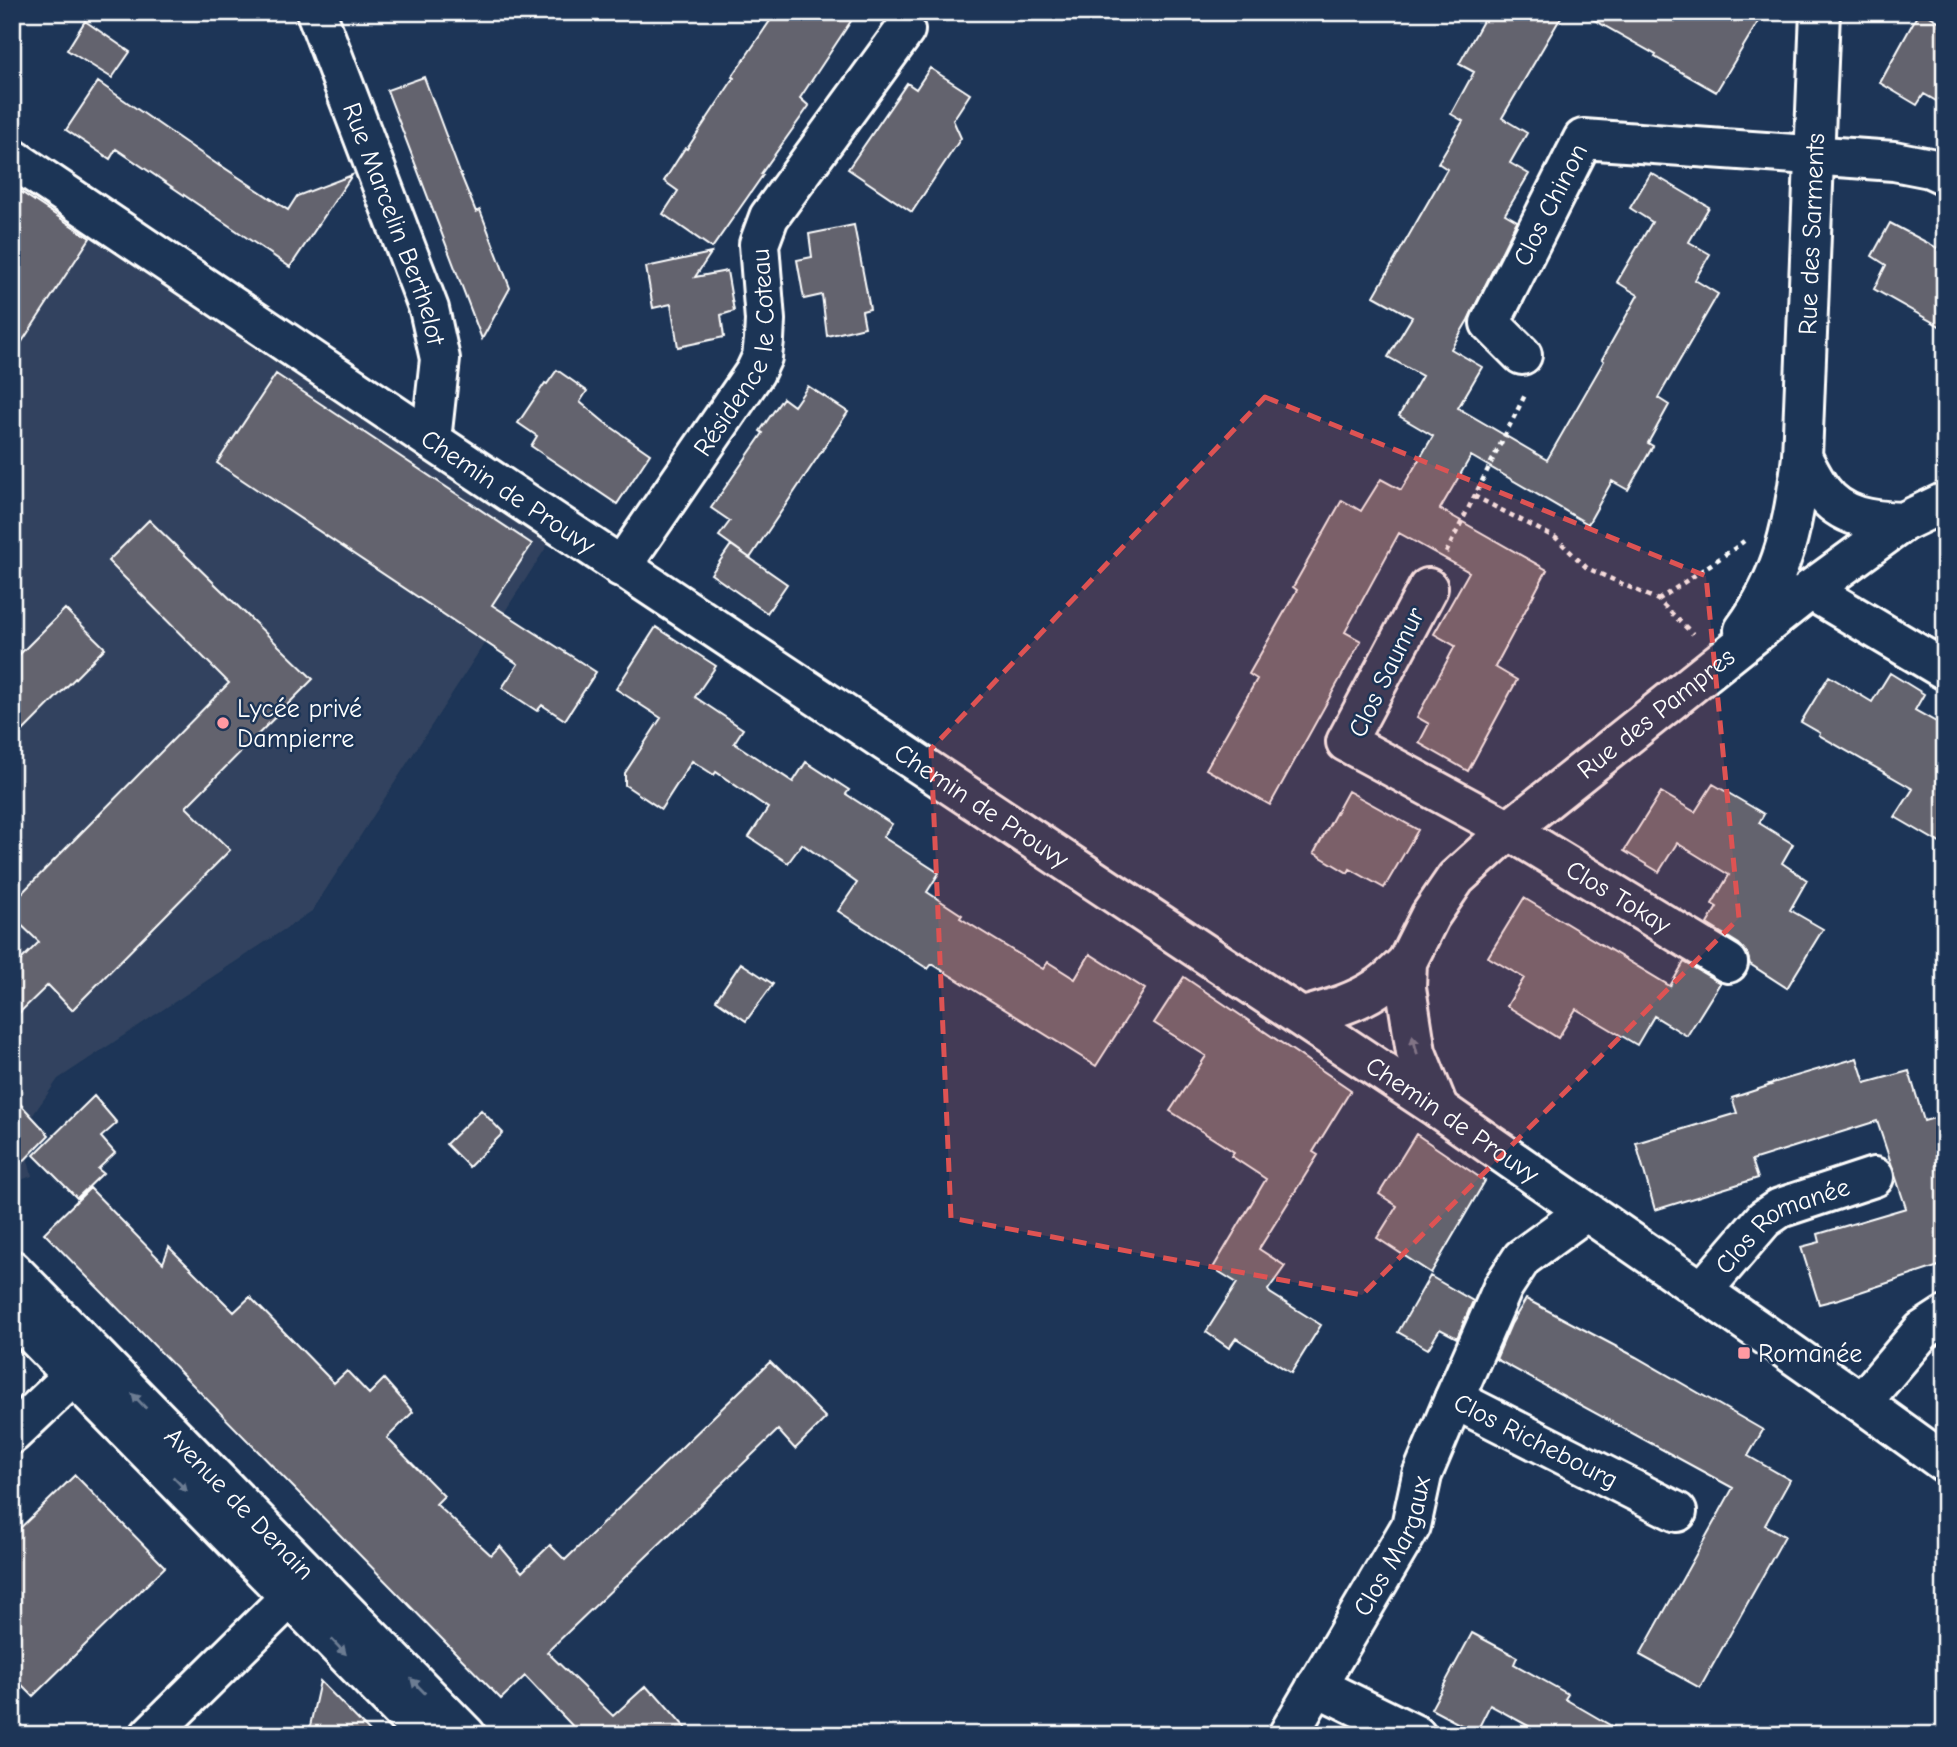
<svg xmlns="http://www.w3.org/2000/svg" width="1957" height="1747" viewBox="0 0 1957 1747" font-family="'Comic Neue',sans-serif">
	<rect width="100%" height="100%" fill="#1d3557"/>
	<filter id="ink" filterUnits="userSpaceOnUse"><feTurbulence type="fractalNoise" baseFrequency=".0143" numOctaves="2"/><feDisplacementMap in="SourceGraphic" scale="14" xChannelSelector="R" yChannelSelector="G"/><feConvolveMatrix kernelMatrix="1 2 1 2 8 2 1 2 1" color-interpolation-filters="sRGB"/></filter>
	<g filter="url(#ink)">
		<!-- built -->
		<path fill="#32435e" d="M12 170 554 535 312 911 58 1079 21 1132 32 1176 12 1183Z"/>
		<!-- building -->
		<path fill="#64636e" stroke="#fff" stroke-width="2" d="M776 12H857L800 98 809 106 761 174 763 175 712 248 663 214 678 191 664 181 685 148 687 149 734 78 732 77Z
			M1488 12H1564L1502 118 1527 133 1510 163 1529 174 1505 214 1517 221 1468 320 1451 349 1482 367 1458 408 1547 460 1604 361 1602 359 1638 295 1617 282 1652 222 1630 208 1651 173 1709 207 1689 242 1710 254 1695 280 1718 294 1658 398 1669 405 1648 443 1653 446 1628 490 1612 481 1588 524 1471 456 1440 509 1547 570 1495 667 1517 680 1468 771 1419 743 1429 724 1417 717 1455 646 1434 634 1469 572 1399 533 1345 632 1361 641 1270 805 1206 769 1257 679 1249 674 1297 590 1293 587 1342 500 1361 511 1381 479 1401 490 1433 436 1399 416 1422 376 1388 357 1412 317 1374 296 1447 169 1438 163 1463 121 1451 114 1474 72 1459 64Z
			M1580 12H1764L1716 92 1655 57 1656 55Z
			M1919 12H1923L1945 25V106L1924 94 1917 105 1880 83Z
			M85 21 130 52 112 78 67 50Z
			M930 68 970 94 953 120 961 138 912 212 848 169 907 83 916 89Z
			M424 77 460 173 476 212 480 210 510 288 482 339 387 90Z
			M98 82 221 167 220 165 288 210 297 196 352 175 290 267 116 149 110 159 66 130Z
			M12 186 90 238 12 357Z
			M1890 223 1945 252V329L1874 289 1886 265 1872 256Z
			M854 225 870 309 862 311 865 327 827 336 822 295 804 299 797 260 812 257 809 234Z
			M711 253 695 277 727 271 734 311 721 315 724 337 678 347 671 304 653 308 646 267Z
			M557 370 587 391 580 402 604 422 650 454 617 504 531 446 537 436 518 423 545 383 547 384Z
			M276 374 532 544 492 605 596 672 565 720 542 705 537 711 502 688 518 664 217 463Z
			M808 386 848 412 750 558 719 536 730 521 711 508 763 433 760 431 783 398 794 406Z
			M149 520 313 679 186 807 230 850 72 1010 48 985 12 1020V969L39 942 12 916V903L229 683 108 561Z
			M731 545 787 584 767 613 711 574Z
			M65 609 105 648 12 742V662Z
			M656 627 716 666 695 697 743 729 734 743 793 782 806 762 849 790 846 794 892 824 883 837 939 873 927 892 962 915 960 918 1043 969 1048 962 1075 979 1090 954 1145 989 1096 1066 932 964 928 969 838 911 857 883 802 844 788 863 749 837 768 808 716 772 714 775 692 761 661 809 625 785V773L661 718 616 689Z
			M1890 673 1924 694 1915 710 1945 727V846L1895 817 1913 789 1819 735 1820 733 1801 722 1829 676 1872 702Z
			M1713 784 1764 814 1759 823 1793 844 1782 863 1807 880 1790 910 1823 929 1787 988 1750 964 1747 953 1739 944 1707 924 1717 907 1712 904 1729 875 1677 843 1659 872 1624 851 1661 792 1695 812Z
			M1348 791 1418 830 1384 888 1350 869 1348 873 1314 853Z
			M1524 898 1670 986 1684 962 1720 983 1687 1036 1654 1016 1637 1045 1576 1009 1558 1038 1507 1006 1524 978 1488 957Z
			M741 963 773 984 746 1021 716 1000Z
			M1184 977 1351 1090 1313 1152 1318 1155 1259 1249 1285 1266 1268 1290 1270 1293 1321 1325 1291 1373 1236 1338 1229 1348 1206 1332 1237 1283 1213 1268 1266 1179 1231 1156 1234 1152 1170 1111 1206 1056 1154 1023Z
			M1857 1058 1865 1083 1909 1071 1924 1121 1945 1115V1264L1839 1299 1819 1304 1801 1247 1820 1242 1818 1234 1906 1208 1877 1121 1752 1160 1758 1178 1655 1210 1636 1143 1737 1113 1732 1098 1771 1085 1769 1084Z
			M12 1095 49 1135 12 1173Z
			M94 1096 117 1123 101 1137 115 1153 98 1169 103 1173 77 1198 34 1155Z
			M481 1110 503 1133 469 1167 446 1144Z
			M1416 1134 1485 1181 1431 1273 1377 1238 1397 1206 1379 1194Z
			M90 1188 163 1263 169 1247 234 1312 250 1297 334 1383 347 1371 369 1394 384 1379 413 1412 387 1438 444 1496 436 1504 491 1555 500 1546 522 1572 550 1545 565 1560 770 1362 826 1418 795 1449 778 1430 547 1652 613 1716 646 1686 653 1694 655 1693 692 1735H581L525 1676 501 1699 44 1233Z
			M1430 1276 1473 1301 1457 1338 1440 1329 1428 1349 1398 1332Z
			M1526 1299 1636 1357 1763 1430 1748 1456 1790 1480 1765 1525 1785 1536 1700 1688 1640 1655 1733 1488 1496 1359 1511 1324Z
			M75 1475 165 1567 33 1696 12 1675V1536Z
			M1472 1633 1517 1657 1514 1664 1568 1694 1565 1699 1627 1735H1545L1490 1705 1476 1733 1431 1709Z
			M320 1681 373 1735H308Z"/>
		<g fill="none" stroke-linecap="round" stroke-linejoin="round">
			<!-- minor casing -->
			<g stroke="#fff" stroke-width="44">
				<g id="minor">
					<path id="s1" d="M316 12 429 309 440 359 431 440"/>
					<path id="s2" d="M12 158 431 440 1439 1109C1607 1227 1779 1341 1945 1463"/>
					<path id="s3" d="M1522 355 1490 323 1583 139 1894 161 1930 168 1945 175"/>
					<path d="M1802 457C1808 468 1814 481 1822 491 1841 518 1873 521 1903 522"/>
					<path id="s4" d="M621 567 755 372 762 357 764 340 765 320 759 244 769 217 905 30"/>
					<path id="s5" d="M1428 588 1346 742 1509 830 1728 963"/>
					<path d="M1810 590 1945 670"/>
					<path id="s6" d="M1744 630C1784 576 1794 522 1802 457L1820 12"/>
					<path d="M1303 1017C1328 1010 1355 1003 1377 988 1388 981 1398 971 1407 962"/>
					<path id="s7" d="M1439 1109 1416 1052 1406 988 1407 962 1430 916 1456 878 1509 830 1810 590 1903 522 1945 502"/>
					<path id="s8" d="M1585 1212 1522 1258 1503 1287 1454 1399 1677 1512"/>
					<path id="s9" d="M1702 1291 1764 1219 1780 1208 1874 1177"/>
					<path d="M1862 1402 1922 1331 1945 1316"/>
					<path d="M12 1434 73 1376"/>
					<path d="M1316 1686 1416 1735"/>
					<path d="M150 1735 290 1597"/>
					<path id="s10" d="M1288 1735 1411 1526 1422 1475 1454 1399"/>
				</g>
			</g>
			<!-- major casing -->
			<g stroke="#fff" stroke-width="44">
				<g id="major">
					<path id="s11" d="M12 1270 466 1735"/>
					<path d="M12 1313 425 1735"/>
				</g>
			</g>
			<!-- path -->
			<path stroke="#fff" stroke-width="4.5" stroke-dasharray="5 5" stroke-linecap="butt" d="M1474 496 1556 538 1587 568 1658 600 1693 634
				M1446 553 1525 395
				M1658 600 1735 548 1744 541"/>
			<!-- minor -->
			<use href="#minor" stroke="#1d3557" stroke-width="38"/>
			<!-- major -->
			<use href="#major" stroke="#1d3557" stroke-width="38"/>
		</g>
		<!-- one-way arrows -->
		<defs><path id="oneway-solid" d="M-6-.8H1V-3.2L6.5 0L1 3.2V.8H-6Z" transform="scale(1.75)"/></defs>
		<g fill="#6c7c92">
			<use href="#oneway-solid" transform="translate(1415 1045) rotate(-104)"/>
			<use href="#oneway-solid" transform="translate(139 1401) rotate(-134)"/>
			<use href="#oneway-solid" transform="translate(180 1484) rotate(46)"/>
			<use href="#oneway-solid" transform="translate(339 1647) rotate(46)"/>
			<use href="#oneway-solid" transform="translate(418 1686) rotate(-134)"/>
		</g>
	</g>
	<!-- marked area -->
	<path fill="#de5353" fill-opacity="0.2" stroke="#de5353" stroke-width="5" stroke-dasharray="14 9" stroke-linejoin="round" d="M1265 397 1706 576 1739 918 1362 1295 951 1218 931 749Z"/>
	<!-- markers -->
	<g fill="#ff9aa2" stroke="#1d3557" stroke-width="2.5">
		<circle cx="223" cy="723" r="7"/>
		<rect x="1737" y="1346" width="14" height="14" rx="3.5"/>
	</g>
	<g text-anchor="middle" stroke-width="5" stroke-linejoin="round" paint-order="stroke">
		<!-- street labels -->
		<g font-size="26" fill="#fff" stroke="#1d3557">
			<text dy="9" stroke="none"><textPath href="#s3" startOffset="178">Clos Chinon</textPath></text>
			<text dy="9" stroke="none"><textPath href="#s1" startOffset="226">Rue Marcelin Berthelot</textPath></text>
			<text dy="9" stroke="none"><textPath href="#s6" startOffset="408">Rue des Sarments</textPath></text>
			<text dy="9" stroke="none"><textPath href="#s4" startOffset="250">Résidence le Coteau</textPath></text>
			<text dy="9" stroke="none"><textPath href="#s2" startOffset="598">Chemin de Prouvy</textPath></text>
			<text transform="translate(1386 672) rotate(-64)" y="9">Clos Saumur</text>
			<text dy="9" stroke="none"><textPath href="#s7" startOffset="509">Rue des Pampres</textPath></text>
			<text dy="9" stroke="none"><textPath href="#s2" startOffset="1166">Chemin de Prouvy</textPath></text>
			<text dy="9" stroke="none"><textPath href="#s5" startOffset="488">Clos Tokay</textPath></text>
			<text dy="9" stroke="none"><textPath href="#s2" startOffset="1732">Chemin de Prouvy</textPath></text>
			<text dy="9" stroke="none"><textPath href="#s9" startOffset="107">Clos Romanée</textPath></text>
			<text dy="9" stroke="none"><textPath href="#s8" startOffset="327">Clos Richebourg</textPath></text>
			<text dy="9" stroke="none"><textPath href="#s11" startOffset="326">Avenue de Denain</textPath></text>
			<text dy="9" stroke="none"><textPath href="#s10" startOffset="217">Clos Margaux</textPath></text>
		</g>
		<!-- poi labels -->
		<g font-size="26" fill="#fff" stroke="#1d3557" text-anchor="start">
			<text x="237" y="717">Lycée privé<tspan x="237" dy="30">Dampierre</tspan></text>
			<text x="1758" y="1362">Romanée</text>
		</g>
	</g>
	<!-- margin -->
	<rect width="1957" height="1747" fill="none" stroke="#1d3557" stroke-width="42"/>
	<rect x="21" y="21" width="1915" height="1705" fill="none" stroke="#fff" stroke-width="2.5" filter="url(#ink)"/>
</svg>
